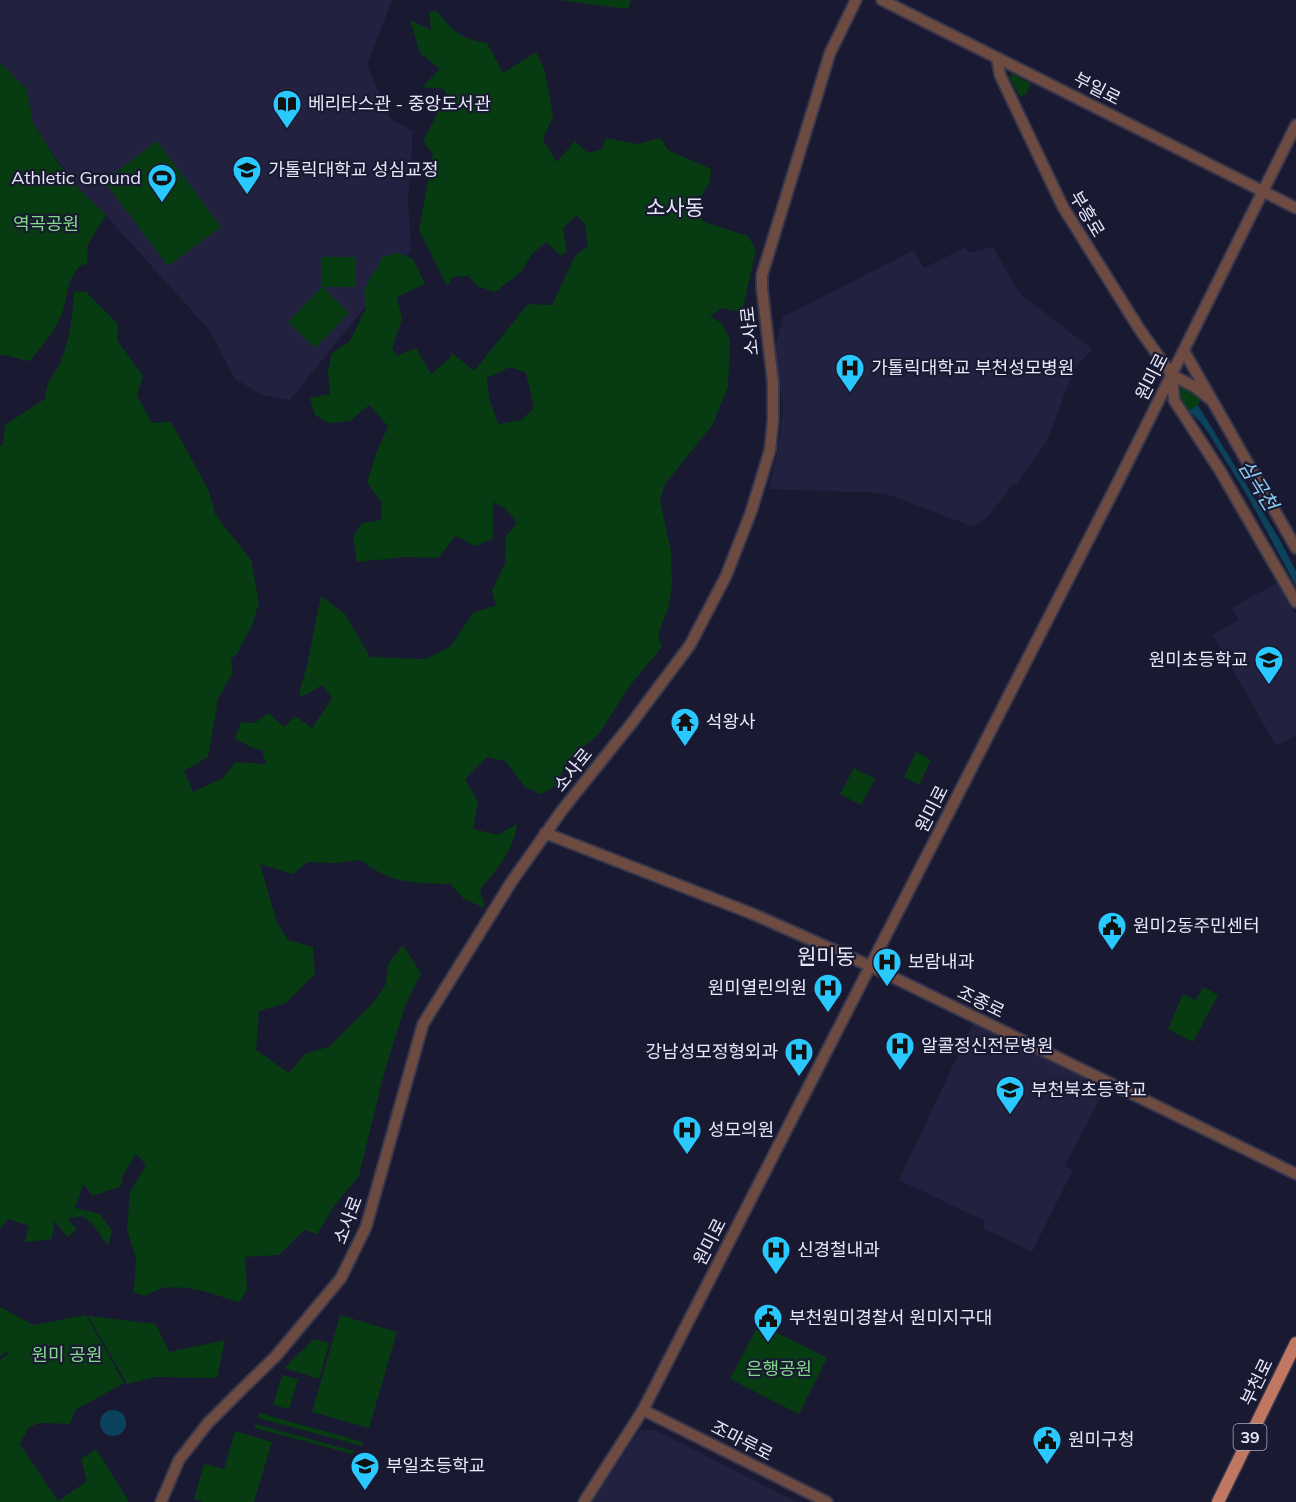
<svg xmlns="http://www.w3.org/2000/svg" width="1296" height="1502" viewBox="0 0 1296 1502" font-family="Mulish,'Noto Sans KR',sans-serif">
	<rect width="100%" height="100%" fill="#191931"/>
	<!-- built -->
	<path fill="#222240" d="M0 0H392L367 65 391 119 413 131 408 202 411 250 290 400 260 394 235 379 210 331 100 209 79 189 58 161 33 123 27 90 0 62Z
		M966 247 969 253 993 247 1019 293 1092 349 1074 369 1047 441 1016 485 1013 484 991 513 974 527 884 493 769 489 778 449 783 408 775 349 783 317 914 250 924 268Z
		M1278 582 1296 615V735L1276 746 1213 635 1239 620 1232 608Z
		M973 1023 1106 1087 1065 1166 1073 1170 1032 1252 983 1228 985 1221 899 1180Z
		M655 1430 797 1502H592L639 1431Z"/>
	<!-- green -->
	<path fill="#073c12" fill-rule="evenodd" d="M558 0H631L628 9Z
		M437 11C453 32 461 39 487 43L503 73 536 52 545 71 553 115 543 140 557 162 575 141 588 153 602 149 606 138 638 144 660 138 668 150 711 169 710 182 694 208 704 222 748 236 756 250 742 312 721 308 710 317 722 323 730 340 728 386 713 424 665 484 660 501 671 551 672 587 668 608 658 635 662 647 631 684 599 734 567 761 557 785 541 794 525 787 505 761 487 757 465 779 478 802 473 829 498 835 517 824C514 850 496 870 480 890L485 908 464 899 450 884C411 883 393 884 360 860L335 863 308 862 292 874 260 864 277 923 288 940 313 947 315 974 286 1003 259 1011 256 1050 289 1073 306 1053 329 1047 373 1003 386 984 388 964 403 945 421 973 405 1006 383 1077 359 1176 334 1206 317 1234 304 1230 279 1255 245 1257 247 1290 239 1302C211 1294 172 1277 146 1296L134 1293 136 1259 127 1229 130 1192 146 1165 136 1154 123 1175 121 1186 93 1196 83 1184 75 1208 100 1214 112 1231 108 1246 91 1222 82 1216 67 1219 77 1229 68 1237 54 1221 52 1239 25 1242 29 1226 8 1219 0 1229V446L3 445 5 425 46 398C45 380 57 373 62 358 70 336 73 314 74 291L86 292 118 324 117 340 143 376 137 395 152 423 171 422 209 491 215 514 251 560 259 602 253 623 238 652 231 660 233 672 218 699 208 757 184 771 193 792 223 778 235 762 266 764 262 750 253 748 235 739 241 722 255 723 268 713 284 727 295 716 312 728 332 698 322 685 302 697 299 693 307 666 321 596 345 614 370 657 426 659 451 646 473 613 496 605 492 591 505 563 506 536 517 523 505 508 493 502V539L475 546 456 536 438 558 406 557 357 562 353 537 362 523 381 520 382 503 367 483 376 454 388 426 369 405 350 421 328 423 315 415 310 398 330 394 328 371 332 353 350 341 366 308 364 292 372 274 378 268 382 257 398 253 413 259 425 284 397 297 402 319 392 348 397 356 416 348 431 374 450 358 452 353 474 371 528 304 552 305 575 256 588 246 585 225 577 215 563 228 567 251 561 256 546 242 531 255 522 271 495 292 477 286 468 276 453 277 447 286 419 230 433 154 423 141 438 112 450 100 444 89 422 87 440 69 420 53 410 20 431 30 429 12ZM510 367 526 373 534 408 521 420 498 424 489 398 487 378Z
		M2 64 27 90 33 123 57 161 79 189 106 215 88 244 87 264 81 265C63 284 70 297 60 318 53 334 41 347 30 361 19 360 11 355 0 355V65Z
		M1013 74 1031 84 1026 94 1020 97 1009 77Z
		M157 141 221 227 168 266 104 181Z
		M322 257H356V287H323L349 313 315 348 288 322 322 287Z
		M1186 385 1201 399 1198 405 1188 411 1180 404 1177 391 1179 388Z
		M916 752 931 760 919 785 904 777Z
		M854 768 875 779 861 805 840 794Z
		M1203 987 1218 995 1193 1042 1168 1029 1183 994 1196 1000Z
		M0 1307 33 1325 86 1315 124 1383 75 1410 70 1424 39 1423 29 1427 20 1444 58 1501 87 1481 81 1459 96 1449 129 1502H0V1360L9 1353 6 1352 0 1357Z
		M340 1315 397 1332 369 1428 312 1412Z
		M88 1316 156 1324 169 1352 225 1340 217 1378 156 1377 127 1384Z
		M759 1324 827 1358 799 1414 730 1379Z
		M314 1339 329 1343 319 1379 284 1368Z
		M282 1375 298 1379 289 1409 273 1405Z
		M259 1413 363 1442 362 1446 258 1418Z
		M255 1424 354 1451 352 1454 255 1428Z
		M235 1431 272 1442 254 1502H203L194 1499 204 1464 224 1469Z"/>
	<!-- water -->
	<path fill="#0a435b" d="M1198 405 1281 542 1296 571V586C1272 542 1250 497 1222 455 1212 439 1204 422 1188 411Z
		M100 1423a13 13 0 1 1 26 0a13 13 0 1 1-26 0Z"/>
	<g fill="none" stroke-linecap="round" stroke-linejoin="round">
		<!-- minor casing -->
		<g stroke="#36364d" stroke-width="14">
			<path id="minor" d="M882 0 1296 208
				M997 58 1000 75 1063 207 1140 330 1172 375 1195 387 1210 399
				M1184 351 1296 548
				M1172 375 1174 400 1219 469 1296 602
				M545 833 753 914 870 966 1296 1174
				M238 1393 276 1356 341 1278 366 1227 423 1024 512 881 563 809 631 724 690 645 726 576 751 512 770 450 773 420V383L762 288V275L830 53 856 0
				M643 1410 827 1502
				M161 1502 179 1460 208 1423
				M584 1502 643 1410 1117 484 1296 125"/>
		</g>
		<!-- major casing -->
		<g stroke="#36364d" stroke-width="15">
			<path id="major" d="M1218 1502 1296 1343"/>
		</g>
		<!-- minor -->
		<use href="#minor" stroke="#6e4b41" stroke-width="10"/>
		<!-- major -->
		<use href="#major" stroke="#c17863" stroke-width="12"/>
		<!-- minor-bridge casing -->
		<g stroke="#36364d" stroke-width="14" stroke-linecap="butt">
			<path id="minor-bridge" d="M208 1423 238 1393"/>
		</g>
		<!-- minor-bridge -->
		<use href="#minor-bridge" stroke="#6e4b41" stroke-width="10"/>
	</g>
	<!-- icons -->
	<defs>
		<g id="library-pin" transform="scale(1.5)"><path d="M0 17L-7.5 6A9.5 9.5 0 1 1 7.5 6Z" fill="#29c8ff" stroke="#191931"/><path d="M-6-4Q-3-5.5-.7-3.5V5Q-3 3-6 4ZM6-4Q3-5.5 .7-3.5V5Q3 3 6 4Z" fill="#111"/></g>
		<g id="university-pin" transform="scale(1.5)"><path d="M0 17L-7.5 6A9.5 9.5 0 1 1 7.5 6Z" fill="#29c8ff" stroke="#191931"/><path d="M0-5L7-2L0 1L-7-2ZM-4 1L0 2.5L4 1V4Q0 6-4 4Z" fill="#111"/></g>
		<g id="stadium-pin" transform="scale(1.5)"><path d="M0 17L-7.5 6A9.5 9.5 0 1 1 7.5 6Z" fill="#29c8ff" stroke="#191931"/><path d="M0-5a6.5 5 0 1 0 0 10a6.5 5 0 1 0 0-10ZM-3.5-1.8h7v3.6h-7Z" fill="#111"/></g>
		<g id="hospital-pin" transform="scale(1.5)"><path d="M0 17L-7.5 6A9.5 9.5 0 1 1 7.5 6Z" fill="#29c8ff" stroke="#191931"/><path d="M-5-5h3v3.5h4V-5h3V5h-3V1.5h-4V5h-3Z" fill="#111"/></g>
		<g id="school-pin" transform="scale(1.5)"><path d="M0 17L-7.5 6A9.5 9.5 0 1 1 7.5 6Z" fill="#29c8ff" stroke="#191931"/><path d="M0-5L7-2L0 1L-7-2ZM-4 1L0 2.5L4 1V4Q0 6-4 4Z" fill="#111"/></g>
		<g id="temple-pin" transform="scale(1.5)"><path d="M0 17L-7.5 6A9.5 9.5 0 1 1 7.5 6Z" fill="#29c8ff" stroke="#191931"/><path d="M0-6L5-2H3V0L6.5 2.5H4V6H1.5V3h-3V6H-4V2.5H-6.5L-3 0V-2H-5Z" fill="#111"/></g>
		<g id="civic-pin" transform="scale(1.5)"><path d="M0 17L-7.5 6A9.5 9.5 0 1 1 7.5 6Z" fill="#29c8ff" stroke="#191931"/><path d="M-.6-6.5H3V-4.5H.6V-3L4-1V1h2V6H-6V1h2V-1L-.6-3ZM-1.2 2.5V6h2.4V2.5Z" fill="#111"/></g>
	</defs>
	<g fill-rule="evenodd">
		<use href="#library-pin" x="287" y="104"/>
		<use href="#university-pin" x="247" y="170"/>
		<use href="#stadium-pin" x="162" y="178"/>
		<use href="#hospital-pin" x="850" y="368"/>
		<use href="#school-pin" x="1269" y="660"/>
		<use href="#temple-pin" x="685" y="722"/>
		<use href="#civic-pin" x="1112" y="926"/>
		<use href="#hospital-pin" x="887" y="962"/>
		<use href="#hospital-pin" x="828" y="988"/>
		<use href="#hospital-pin" x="900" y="1046"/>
		<use href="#hospital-pin" x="799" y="1052"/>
		<use href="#school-pin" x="1010" y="1090"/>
		<use href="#hospital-pin" x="687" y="1130"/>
		<use href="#hospital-pin" x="776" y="1250"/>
		<use href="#civic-pin" x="768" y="1318"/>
		<use href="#civic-pin" x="1047" y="1440"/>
		<use href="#school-pin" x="365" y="1466"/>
	</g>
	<g text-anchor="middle" stroke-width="4.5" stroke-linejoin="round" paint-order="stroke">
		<!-- shield labels -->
		<rect fill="#191931" stroke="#a8aabd" stroke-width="1.5" x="1233.5" y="1424" width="33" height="26" rx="4.5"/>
		<g font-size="16" font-weight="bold" fill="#e6e8f9">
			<text x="1250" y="1443">39</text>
		</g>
		<!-- street labels -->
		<g font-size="18" fill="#e6e8f9" stroke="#191931">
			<text transform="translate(1097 89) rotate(27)" y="6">부일로</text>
			<text transform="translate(1087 214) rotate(59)" y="6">부흥로</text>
			<text transform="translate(750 331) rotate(-96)" y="6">소사로</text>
			<text transform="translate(1152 377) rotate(-63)" y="6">원미로</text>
			<text transform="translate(573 770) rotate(-51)" y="6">소사로</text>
			<text transform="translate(932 809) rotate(-63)" y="6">원미로</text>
			<text transform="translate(981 1002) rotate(26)" y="6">조종로</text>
			<text transform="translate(348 1220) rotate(-69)" y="6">소사로</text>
			<text transform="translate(710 1242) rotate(-63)" y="6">원미로</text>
			<text transform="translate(1257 1382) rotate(-64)" y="6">부천로</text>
			<text transform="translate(742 1441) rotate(27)" y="6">조마루로</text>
		</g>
		<!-- poi labels -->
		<g font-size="18" fill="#e6e8f9" stroke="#191931" text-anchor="start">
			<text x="308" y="110">베리타스관 - 중앙도서관</text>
			<text x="268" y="176">가톨릭대학교 성심교정</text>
			<text x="141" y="184" text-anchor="end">Athletic Ground</text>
			<text x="871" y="374">가톨릭대학교 부천성모병원</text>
			<text x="1248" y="666" text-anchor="end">원미초등학교</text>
			<text x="706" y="728">석왕사</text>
			<text x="1133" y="932">원미2동주민센터</text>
			<text x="908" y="968">보람내과</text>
			<text x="807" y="994" text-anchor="end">원미열린의원</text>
			<text x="921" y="1052">알콜정신전문병원</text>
			<text x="778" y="1058" text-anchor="end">강남성모정형외과</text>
			<text x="1031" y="1096">부천북초등학교</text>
			<text x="708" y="1136">성모의원</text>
			<text x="797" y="1256">신경철내과</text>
			<text x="789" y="1324">부천원미경찰서 원미지구대</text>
			<text x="1068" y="1446">원미구청</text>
			<text x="386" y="1472">부일초등학교</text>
		</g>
		<!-- park labels -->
		<g font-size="18" fill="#80db88" stroke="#191931">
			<text x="46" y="230">역곡공원</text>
			<text x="67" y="1361">원미 공원</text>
			<text x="779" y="1375">은행공원</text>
		</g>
		<!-- water labels -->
		<g font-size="20" font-style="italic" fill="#89cef3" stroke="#191931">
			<text transform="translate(1258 485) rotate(58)" y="7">심곡천</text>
		</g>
		<!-- quarter labels -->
		<g font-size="21" fill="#e6e8f9" stroke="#191931">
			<text x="675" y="215">소사동</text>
			<text x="826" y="964">원미동</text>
		</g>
	</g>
</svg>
